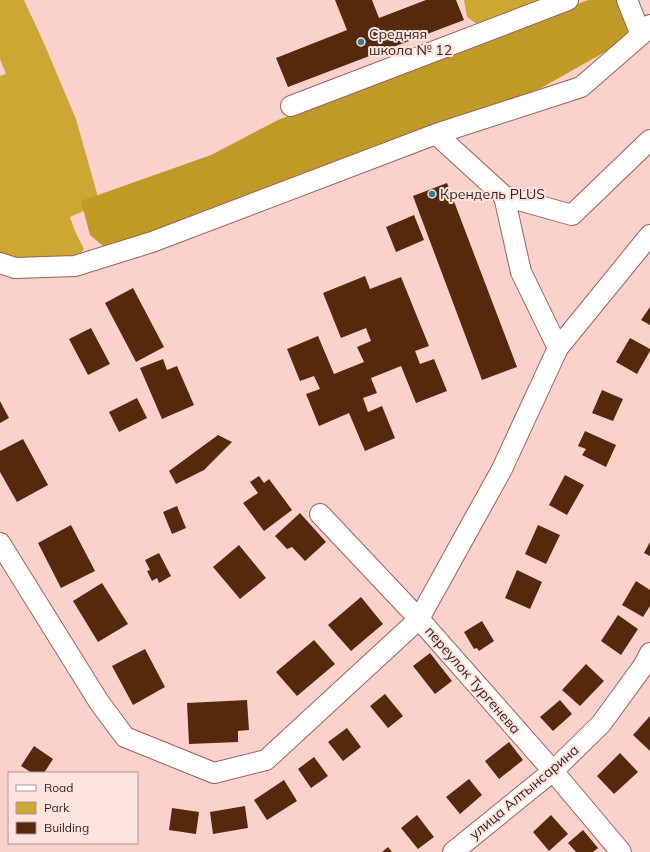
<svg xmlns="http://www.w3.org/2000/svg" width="650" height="852" viewBox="0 0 650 852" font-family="Mulish,sans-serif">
	<rect width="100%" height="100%" fill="#fad2cb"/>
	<!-- green -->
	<path fill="#cda733" d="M0 0H24L43 41 76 119 100 204 70 217 75 231 84 249 74 260 0 258V76L6 74 0 59Z
		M464 0H576L487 31 467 17Z"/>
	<!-- forest -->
	<path fill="#bf9a26" d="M588 0H634L627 17 628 39 541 88 109 251 90 235 81 201 211 155 278 120Z"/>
	<!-- building -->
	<path fill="#56290d" d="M335 0H372L379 18 426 0H456L464 20 288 87 276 58 347 30Z
		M447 183 517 367 482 380 413 196Z
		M414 215 424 240 396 252 386 227Z
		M365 276 370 289 401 277 429 346 415 351 420 364 434 359 447 391 416 403 401 366 371 378 377 393 363 398 368 412 382 406 395 438 365 451 349 413 319 426 306 394 320 389 314 376 300 381 287 349 318 336 334 374 364 362 357 347 371 341 366 328 341 338 323 293Z
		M133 288 164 347 136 362 105 303Z
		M650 307V325L641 320Z
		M91 328 110 364 88 375 69 339Z
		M630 338 650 349V351L637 374 616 362Z
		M163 359 167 370 177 366 194 405 162 419 140 368Z
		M602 390 623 399 613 421 592 413Z
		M137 398 147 418 119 432 109 412Z
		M0 401 9 418 0 423Z
		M585 431 616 445 606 467 582 455 586 449 578 446Z
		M218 435 232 442 204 470 176 484 169 471Z
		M23 439 48 485 17 502 0 472V451Z
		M565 475 584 485 567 515 549 505Z
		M259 476 264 483 269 479 292 510 264 531 243 503 258 493 250 482Z
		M177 506 186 528 172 534 163 512Z
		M300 513 326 542 305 561 292 547 287 549 275 536Z
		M71 525 95 571 61 588 38 543Z
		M538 525 560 535 546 564 525 554Z
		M650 542V556L644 553Z
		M239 545 266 578 240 599 213 567Z
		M159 553 171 576 159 583 157 578 152 581 147 571 150 570 145 560Z
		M517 570 542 582 530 609 505 598Z
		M636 581 650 590V606L643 617 622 605Z
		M102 583 128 624 98 642 73 601Z
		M361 597 383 624 351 651 328 625Z
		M618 615 638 629 621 655 601 641Z
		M482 621 494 641 479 651 477 648 474 649 464 632Z
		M314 640 335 664 297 696 276 672Z
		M145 649 165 687 133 705 112 666Z
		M430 653 452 681 435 694 413 666Z
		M586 664 604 681 580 706 562 690Z
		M385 694 403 716 388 728 370 706Z
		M247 700 249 730 238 731V742L189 744 187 703Z
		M560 700 572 714 553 731 540 717Z
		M650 716V751L633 735Z
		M347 728 361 747 343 761 328 742Z
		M509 742 523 760 499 779 485 761Z
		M34 746 53 759 44 773H32L21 766Z
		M620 753 638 772 614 794 597 776Z
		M314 757 328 776 311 788 298 769Z
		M469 779 482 795 460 814 446 797Z
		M284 780 297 801 267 820 254 800Z
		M245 806 248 828 213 834 210 812Z
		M172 808 199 812 196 834 169 830Z
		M417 815 434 837 418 849 401 828Z
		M551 815 568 834 549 851 533 832Z
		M583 830 598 848 593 852H576L568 843Z
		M388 847 392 852H382Z"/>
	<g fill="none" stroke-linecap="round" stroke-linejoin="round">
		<!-- minor casing -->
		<g stroke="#9b6158" stroke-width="22">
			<path id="minor" d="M627 0 641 35
				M291 106 568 0
				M436 134 504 196 521 272 558 348
				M504 196 572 215 650 140
				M0 263 15 268 75 266 152 242 436 134 581 87 641 35 650 25
				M320 514 419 619 553 771 621 852
				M0 543 99 702 125 737 214 773 266 760 419 619 502 469 558 348 650 235
				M453 852 553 771 601 724 644 665 650 653"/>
		</g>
		<!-- minor -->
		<use href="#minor" stroke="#fff" stroke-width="20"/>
	</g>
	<!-- markers -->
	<g fill="#387e8a" stroke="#fee3de" stroke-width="1.5">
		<circle cx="361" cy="42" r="4"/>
		<circle cx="432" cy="194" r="4"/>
	</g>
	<g text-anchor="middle" stroke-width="4" stroke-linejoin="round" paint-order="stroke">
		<!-- poi labels -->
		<g font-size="14" fill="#3b231f" stroke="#fee3de" text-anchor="start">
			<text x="369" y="39">Средняя<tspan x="369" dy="16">школа № 12</tspan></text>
			<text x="440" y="199">Крендель PLUS</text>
		</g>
		<!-- street labels -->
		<g font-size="14" fill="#3b231f" stroke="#fee3de">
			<text transform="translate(473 680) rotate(49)" y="5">переулок Тургенева</text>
			<text transform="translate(524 792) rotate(-40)" y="5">улица Алтынсарина</text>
		</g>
	</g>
	<!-- legend -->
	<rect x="8" y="772" width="130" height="72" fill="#fee3de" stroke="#b09692"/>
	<rect x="16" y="785" width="20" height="6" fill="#ffffff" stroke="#b09692"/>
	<text x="44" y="792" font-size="12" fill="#3b231f">Road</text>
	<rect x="16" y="802" width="20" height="12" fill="#cda733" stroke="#b09692"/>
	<text x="44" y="812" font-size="12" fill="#3b231f">Park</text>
	<rect x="16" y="822" width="20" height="12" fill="#56290d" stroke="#b09692"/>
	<text x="44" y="832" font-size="12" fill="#3b231f">Building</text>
</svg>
